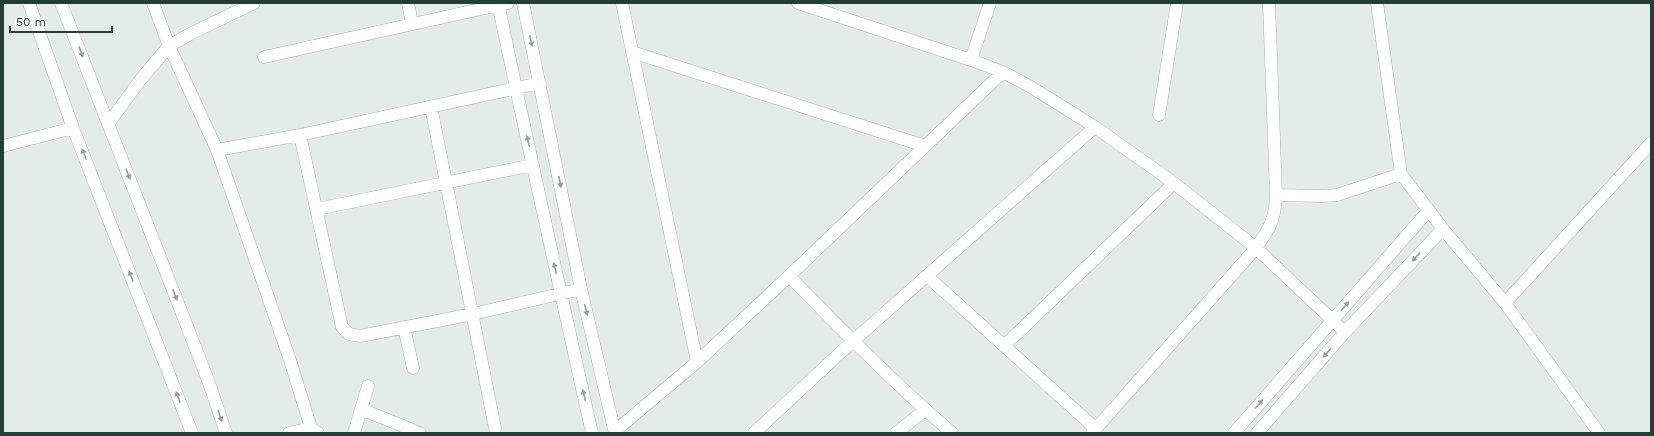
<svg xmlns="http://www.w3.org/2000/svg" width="1654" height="436" viewBox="0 0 1654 436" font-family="'Work Sans',sans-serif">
	<rect width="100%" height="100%" fill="#e4ece8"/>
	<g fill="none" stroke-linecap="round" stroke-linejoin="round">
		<!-- minor casing -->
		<g stroke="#a7b4af" stroke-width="13">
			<path id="minor" d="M29 3 73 128 192 433
				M61 3 208 380 226 433
				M153 3 169 46 217 150 290 360 311 428 318 433
				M408 3 412 24
				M498 3C528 147 560 290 592 433
				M523 3 581 289 615 433
				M622 3 697 362
				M798 3 971 60 1003 72 1031 87 1095 127 1174 183 1256 248 1345 332
				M1377 3 1401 174 1443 229 1505 303 1599 433
				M632 52 925 146
				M264 57 508 3
				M971 60 990 3
				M431 107 495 428
				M1159 115 1177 3
				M108 124 141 79 169 46 190 34 254 3
				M300 135 342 327 349 334 360 336 473 314 581 289
				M3 146 73 128
				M217 150 300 135 540 83
				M1276 195 1321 196 1337 195 1401 174
				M317 209 533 165
				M789 276C842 330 895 384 952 433
				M927 276 1096 429
				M1505 303 1651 143
				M404 327 413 368
				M1004 346 1174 183
				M361 409 420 433
				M615 431 697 362 789 276 1003 72
				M289 433 311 428
				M354 433 368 386
				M754 433 853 341 1095 127
				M896 433 925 410
				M1092 433 1256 248C1270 228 1275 220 1276 195L1269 3
				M1234 433 1429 210
				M1257 433 1345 332 1443 229"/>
		</g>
		<!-- minor -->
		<use href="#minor" stroke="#fff" stroke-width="12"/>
	</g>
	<!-- one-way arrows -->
	<defs><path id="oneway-solid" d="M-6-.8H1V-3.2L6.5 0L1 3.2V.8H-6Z"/></defs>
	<g fill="#929e9a">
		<use href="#oneway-solid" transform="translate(531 41) rotate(78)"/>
		<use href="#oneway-solid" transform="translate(81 52) rotate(69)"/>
		<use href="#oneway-solid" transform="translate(528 141) rotate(-104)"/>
		<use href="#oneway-solid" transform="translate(84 154) rotate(-111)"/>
		<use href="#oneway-solid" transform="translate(128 174) rotate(69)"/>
		<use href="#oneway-solid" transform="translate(560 182) rotate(79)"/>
		<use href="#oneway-solid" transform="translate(1416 257) rotate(133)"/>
		<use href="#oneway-solid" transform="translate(555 268) rotate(-102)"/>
		<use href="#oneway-solid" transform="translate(131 276) rotate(-111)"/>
		<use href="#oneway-solid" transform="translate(175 295) rotate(69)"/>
		<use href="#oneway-solid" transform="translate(1345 306) rotate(-49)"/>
		<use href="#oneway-solid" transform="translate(586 310) rotate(77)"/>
		<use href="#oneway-solid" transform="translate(1327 353) rotate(131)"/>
		<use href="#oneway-solid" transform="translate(584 395) rotate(-103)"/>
		<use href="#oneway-solid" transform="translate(178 397) rotate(-111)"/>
		<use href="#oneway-solid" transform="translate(1259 404) rotate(-49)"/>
		<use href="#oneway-solid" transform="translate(220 416) rotate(71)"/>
	</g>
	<!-- border -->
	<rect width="1654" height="436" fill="none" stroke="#243d36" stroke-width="8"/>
	<!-- scale -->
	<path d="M10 26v6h102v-6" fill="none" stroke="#243d36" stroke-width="2"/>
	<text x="16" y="26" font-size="12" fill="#243d36" stroke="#f4f9f6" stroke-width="3" paint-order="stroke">50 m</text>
</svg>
